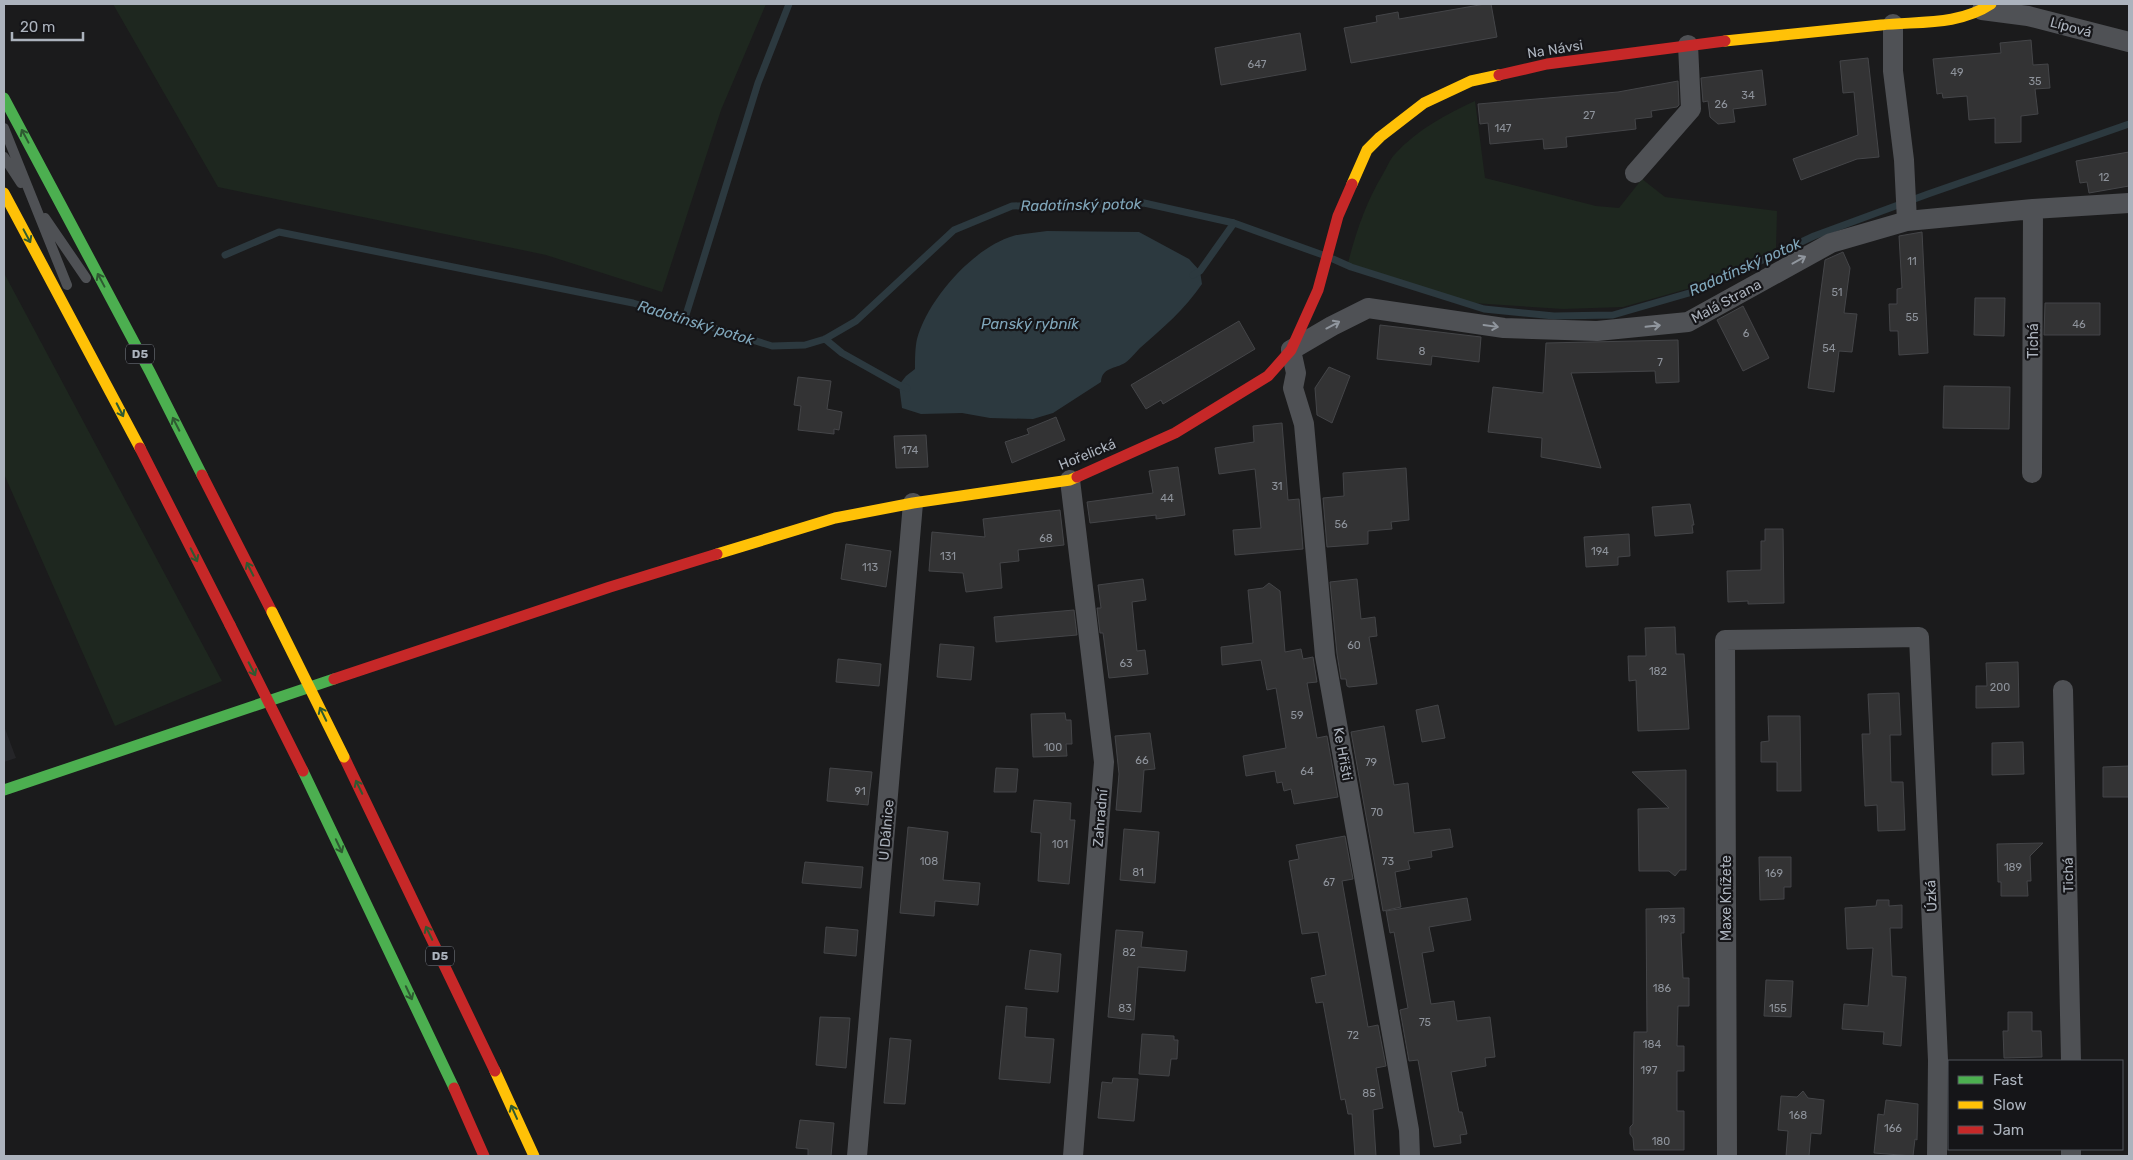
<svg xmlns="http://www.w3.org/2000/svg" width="2133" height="1160" viewBox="0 0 2133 1160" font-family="Rubik,sans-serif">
	<rect width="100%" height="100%" fill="#1b1b1c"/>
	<!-- built -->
	<path fill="#252528" d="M4 726 16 758 4 762Z"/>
	<!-- green -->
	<path fill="#1e271f" d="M113 4H766L721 110 662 292 546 255 218 187Z
		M1475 101 1485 178 1596 206 1619 208 1642 179 1665 197 1777 211 1776 249 1694 287 1623 307 1563 309 1473 303 1348 263C1356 232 1366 202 1383 174 1387 167 1390 159 1395 154 1417 130 1446 114 1475 101Z
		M4 273 222 681 115 726 4 474Z"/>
	<!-- water -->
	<path fill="#2c393f" d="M1047 231 1139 232 1189 259 1200 271 1202 284C1185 309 1163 328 1140 348 1135 353 1129 361 1123 364 1113 369 1102 368 1101 382L1053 413 1033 419 990 418 962 413 921 414 902 408 899 385 906 376 915 369C915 360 915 348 917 339 928 299 973 248 1013 236 1024 233 1036 233 1047 231Z"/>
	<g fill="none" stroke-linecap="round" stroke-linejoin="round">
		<!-- stream -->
		<path stroke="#2c393f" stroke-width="7" d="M225 255 279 232 633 303 772 346 805 345 825 339 856 321 954 230 1012 206 1144 203 1234 223 1323 255
			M1333 259 1351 267 1484 309 1554 316 1613 315 1696 291 1814 236 1928 194 2129 124
			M1193 275 1200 271 1234 223
			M685 318 758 83 789 4
			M825 339 842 353 899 385 907 388"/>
	</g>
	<!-- building -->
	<path fill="#333334" stroke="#444548" d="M1485 4H1491L1497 37 1351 63 1344 28 1377 22 1376 16 1398 12 1399 19Z
		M1300 33 1306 70 1221 85 1215 48Z
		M2031 40 2033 65 2048 64 2050 88 2035 89 2038 114 2021 116V142L1995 143V118L1969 120 1967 96 1943 98 1942 93 1937 94 1933 59 2001 53 2000 43Z
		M1868 58 1879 157 1857 159 1801 180 1793 159 1858 135 1854 92 1843 93 1840 61Z
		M1762 70 1766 105 1733 109 1735 122 1718 124 1710 117 1708 101 1703 102 1701 78Z
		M1678 81 1679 105 1677 107 1651 111 1652 117 1635 119 1636 129 1566 137 1567 147 1544 149 1543 139 1490 144 1488 123 1480 124 1478 104 1618 92Z
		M2129 152V186L2089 193 2087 182 2080 183 2076 161Z
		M1922 232 1928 353 1899 355 1898 331H1890L1889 304H1897V289L1902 288 1899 236Z
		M1843 252 1850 268 1844 313 1857 314 1852 352 1839 351 1834 392 1808 388 1825 260Z
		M1975 298H2005L2004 336 1974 335Z
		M2045 303H2100V335H2044Z
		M1743 306 1769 358 1743 371 1717 320Z
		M1239 321 1255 349 1163 404 1161 400 1146 409 1131 385Z
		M1380 325 1481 337 1479 362 1432 356 1431 365 1377 359Z
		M1678 340 1679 382 1656 383 1655 371 1571 373 1601 468 1541 457 1542 438 1488 432 1493 387 1543 393 1546 343Z
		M1329 367 1350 376 1332 423 1317 415 1315 388Z
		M798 377 831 381 827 409 842 412 839 430 834 429V434L798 430 801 406 794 405Z
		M1944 386 2010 387 2009 429 1943 428Z
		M1056 417 1065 440 1012 463 1005 442 1029 434 1027 429Z
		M1282 423 1288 500 1299 499 1303 549 1235 555 1233 530 1261 528 1255 469 1219 474 1215 448 1254 442 1253 426Z
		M926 435 928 467 896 468 894 436Z
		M1178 467 1185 515 1156 519V515L1090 523 1087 502 1153 493 1149 471Z
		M1406 468 1409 520 1391 522 1392 529 1368 531V544L1327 547 1323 498 1344 496 1343 473Z
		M1690 504 1694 525H1692L1693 533 1655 536 1652 507Z
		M1060 510 1064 545 1018 550 1019 561 1000 563 1002 588 966 592 963 573 929 571 932 532 985 537 983 519Z
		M1765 529H1783L1784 603 1748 604V601L1728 602 1727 571 1761 570V541H1765Z
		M1629 534 1630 556 1618 557V565L1586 567 1584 537Z
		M846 544 891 551 886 587 841 579Z
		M1143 579 1146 600 1132 602 1137 651 1145 650 1148 674 1109 678 1103 633H1100L1097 608H1101L1098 585Z
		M1357 579 1361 619 1375 617 1377 636 1369 637 1377 684 1349 687 1347 686 1346 679H1341L1337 654 1330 582Z
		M1269 583 1280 591 1285 652 1301 649 1303 659 1313 657 1317 682 1307 683 1317 738 1327 736 1338 797 1294 804 1291 789 1284 791 1282 782 1277 783 1275 771 1246 776 1243 756 1286 748 1276 688 1267 690 1261 660 1222 665 1221 647 1253 643 1248 590 1263 588Z
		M1074 610 1077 635 996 642 994 617Z
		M1675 627 1676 654H1684L1689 729 1638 731 1636 680 1629 681 1628 656H1646L1645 628Z
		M940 644 974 647 971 680 937 677Z
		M838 659 881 664 879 686 836 682Z
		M2018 662 2019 707 1976 708V686H1987L1986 663Z
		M1899 693 1901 735H1890L1891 782H1903L1905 830 1878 831 1877 805 1865 806 1862 734H1870L1868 694Z
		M1438 705 1445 738 1422 742 1416 710Z
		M1065 713 1066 720H1071L1072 744H1066L1067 756 1033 757 1031 714Z
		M1768 716H1800L1801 791H1777V762H1761V742L1769 741Z
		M1384 726 1394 785 1408 783 1414 833 1450 829 1453 847 1431 851 1432 857 1408 861 1410 869 1395 872 1401 907 1383 911 1351 732Z
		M1150 733 1155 769 1144 770 1141 812 1116 810 1119 774 1115 736Z
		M2023 742 2024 774 1992 775V743Z
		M2129 766V797H2103V767Z
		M830 768 872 772 868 805 827 801Z
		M996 768 1018 769 1016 792H994Z
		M1686 770V870H1680L1675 876 1669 871H1639L1638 809 1669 808 1632 772Z
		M1034 800 1071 803 1070 820H1075L1069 884 1038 881 1041 833 1031 832Z
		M908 827 948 832 943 880 980 883 978 905 935 901 934 916 900 913Z
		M1124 829 1159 832 1155 883 1120 880Z
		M1345 836 1353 879 1342 881 1368 1027 1378 1025 1386 1066 1376 1068 1383 1108 1373 1110 1376 1156H1355L1352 1114H1348L1345 1099 1341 1100 1323 1002 1316 1003 1311 978 1326 975 1318 932 1302 934 1289 861 1299 859 1296 845Z
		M2043 843 2030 856 2031 881H2027L2028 896H2001V882H1998L1997 844Z
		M1759 857H1791V887H1784V899L1760 900Z
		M805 862 863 867 861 888 802 883Z
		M1467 898 1471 920 1429 927 1434 951 1422 953 1431 1004 1454 1001 1457 1021 1490 1017 1495 1057 1485 1058 1486 1066 1451 1072 1459 1112H1462L1467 1134 1460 1135 1461 1143 1434 1147 1418 1060 1409 1061 1400 1010 1408 1008 1394 932 1390 933 1386 911Z
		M1877 900H1889V906L1902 905V928H1890L1892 976 1906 977 1901 1046 1883 1044 1884 1032 1842 1029 1844 1004 1868 1006 1873 948 1847 949 1845 908 1876 906Z
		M1684 908V933H1681L1683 978H1689V1006H1678L1677 1046H1684V1071H1677V1111H1684V1150H1634L1633 1138 1630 1134V1127L1633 1124 1634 1032H1647L1646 909Z
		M826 927 858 930 856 956 824 953Z
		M1116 930 1143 932 1141 947 1187 951 1185 971 1138 967 1134 1020 1108 1017Z
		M1030 950 1061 954 1058 992 1025 989Z
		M1766 980 1793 981 1791 1017 1764 1016Z
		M1006 1006 1027 1008 1025 1037 1054 1039 1050 1083 999 1079Z
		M2008 1012H2032V1031H2041L2042 1057 2004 1058 2003 1031H2008Z
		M820 1017 850 1018 846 1068 816 1065Z
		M1142 1034 1174 1036V1040H1178L1177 1059H1171L1169 1076 1139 1074Z
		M890 1038 911 1040 905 1104 884 1103Z
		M1113 1078 1138 1079 1134 1121 1098 1118 1102 1082 1112 1083Z
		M1803 1091 1808 1098 1824 1100 1821 1134 1811 1133 1809 1156H1786L1788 1131 1778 1130 1781 1096 1797 1097Z
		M1886 1100 1918 1104 1917 1140 1915 1139 1913 1156 1874 1153 1878 1114 1884 1115Z
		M800 1120 834 1123 831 1156H808V1149L796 1148Z"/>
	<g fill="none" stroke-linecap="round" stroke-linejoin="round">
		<!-- lane -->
		<path stroke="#4f5155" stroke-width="10" d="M4 128 67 285
			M4 157 21 183
			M45 218 86 278"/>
		<!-- street -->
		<path stroke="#4f5155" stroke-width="20" d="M1982 10 2028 16 2129 42
			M1893 24V71L1904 160 1907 221
			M1635 173 1691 109 1688 45
			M2032 473 2033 209
			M1070 480 1104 762 1073 1156
			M2063 690 2071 1061
			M857 1156 913 503
			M1410 1156 1409 1130 1325 656 1304 424 1293 388 1296 373 1291 350 1332 326 1368 308 1504 328 1597 331 1688 322 1831 243 1907 221 2033 209 2129 203
			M1727 1156 1725 640 1919 637 1938 1060 1937 1156
			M2071 1156V1149"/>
		<!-- fast -->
		<path stroke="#4caf50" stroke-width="11" d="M4 98 150 372 202 475
			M303 771 454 1088
			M4 790 334 679"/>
		<!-- slow -->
		<path stroke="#ffc107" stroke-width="11" d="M1725 41C1777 36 1829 30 1881 25 1918 21 1958 26 1991 4
			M1352 184 1367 150 1380 137 1424 103 1471 81 1499 75
			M4 193 140 448
			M717 554 835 518 913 503 1070 480 1077 477
			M495 1071 534 1156"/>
		<!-- jam -->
		<path stroke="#c62828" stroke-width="11" d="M1499 75 1547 64 1725 41
			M140 448 230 625
			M202 475 272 612
			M1077 477 1175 433 1268 376 1291 350 1318 290 1338 216 1352 184
			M334 679 610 587 717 554
			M344 757 495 1071
			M454 1088 484 1156"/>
		<!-- slow-bridge -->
		<path stroke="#ffc107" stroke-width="11" d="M272 612 344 757"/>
		<!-- jam-bridge -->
		<path stroke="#c62828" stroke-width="11" d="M230 625 303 771"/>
	</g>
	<!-- one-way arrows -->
	<defs><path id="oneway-shaft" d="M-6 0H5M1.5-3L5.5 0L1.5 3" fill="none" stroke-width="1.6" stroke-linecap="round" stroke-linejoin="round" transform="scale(1.25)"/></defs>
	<g stroke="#2e5a31">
		<use href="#oneway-shaft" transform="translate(25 136) rotate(-118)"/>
		<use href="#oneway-shaft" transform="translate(27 236) rotate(62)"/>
		<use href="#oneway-shaft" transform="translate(101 280) rotate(-118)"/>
		<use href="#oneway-shaft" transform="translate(120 410) rotate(63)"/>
		<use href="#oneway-shaft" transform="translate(176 424) rotate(-117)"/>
		<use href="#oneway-shaft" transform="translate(194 555) rotate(63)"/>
		<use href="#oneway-shaft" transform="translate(250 569) rotate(-117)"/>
		<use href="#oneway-shaft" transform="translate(252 669) rotate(63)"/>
		<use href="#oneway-shaft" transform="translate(323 714) rotate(-116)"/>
		<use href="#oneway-shaft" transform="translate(359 787) rotate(-116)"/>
		<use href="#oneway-shaft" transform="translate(339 846) rotate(65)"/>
		<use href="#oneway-shaft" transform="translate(429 933) rotate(-116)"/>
		<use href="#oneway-shaft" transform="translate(409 993) rotate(65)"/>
		<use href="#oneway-shaft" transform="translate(514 1112) rotate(-114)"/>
	</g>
	<g stroke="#90969e">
		<use href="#oneway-shaft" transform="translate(1799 260) rotate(-29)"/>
		<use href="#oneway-shaft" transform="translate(1333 325) rotate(-28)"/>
		<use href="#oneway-shaft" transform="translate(1491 326) rotate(8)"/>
		<use href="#oneway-shaft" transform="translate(1653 326) rotate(-6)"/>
	</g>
	<g text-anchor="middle" stroke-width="4.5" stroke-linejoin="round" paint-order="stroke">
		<!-- number labels -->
		<g font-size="11" fill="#8e939b">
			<text x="1257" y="68">647</text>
			<text x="1957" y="76">49</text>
			<text x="2035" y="85">35</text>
			<text x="1748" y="99">34</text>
			<text x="1721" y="108">26</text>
			<text x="1589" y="119">27</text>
			<text x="1503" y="132">147</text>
			<text x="2104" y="181">12</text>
			<text x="1912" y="265">11</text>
			<text x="1837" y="296">51</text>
			<text x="1912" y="321">55</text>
			<text x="2079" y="328">46</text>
			<text x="1746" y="337">6</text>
			<text x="1829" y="352">54</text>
			<text x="1422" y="355">8</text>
			<text x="1660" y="366">7</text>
			<text x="910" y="454">174</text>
			<text x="1277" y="490">31</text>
			<text x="1167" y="502">44</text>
			<text x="1341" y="528">56</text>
			<text x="1046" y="542">68</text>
			<text x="1600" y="555">194</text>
			<text x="948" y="560">131</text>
			<text x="870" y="571">113</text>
			<text x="1354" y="649">60</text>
			<text x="1126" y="667">63</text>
			<text x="1658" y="675">182</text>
			<text x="2000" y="691">200</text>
			<text x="1297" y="719">59</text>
			<text x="1053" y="751">100</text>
			<text x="1142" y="764">66</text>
			<text x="1371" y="766">79</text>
			<text x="1307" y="775">64</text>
			<text x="860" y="795">91</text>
			<text x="1377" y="816">70</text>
			<text x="1060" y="848">101</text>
			<text x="929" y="865">108</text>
			<text x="1388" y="865">73</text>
			<text x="2013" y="871">189</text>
			<text x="1138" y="876">81</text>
			<text x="1774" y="877">169</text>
			<text x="1329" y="886">67</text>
			<text x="1667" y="923">193</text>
			<text x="1129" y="956">82</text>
			<text x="1662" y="992">186</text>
			<text x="1125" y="1012">83</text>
			<text x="1778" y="1012">155</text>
			<text x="1425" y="1026">75</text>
			<text x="1353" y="1039">72</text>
			<text x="1652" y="1048">184</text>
			<text x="1649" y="1074">197</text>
			<text x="1369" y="1097">85</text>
			<text x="1798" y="1119">168</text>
			<text x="1893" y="1132">166</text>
			<text x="1661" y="1145">180</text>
		</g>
		<!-- shield labels -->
		<g fill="#151518" stroke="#7f848c" stroke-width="1">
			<rect x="126" y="344.5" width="28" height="19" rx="4"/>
			<rect x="426" y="946.5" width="28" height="19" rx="4"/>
		</g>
		<g font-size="12" font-weight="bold" fill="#acb3bd">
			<text x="140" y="358">D5</text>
			<text x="440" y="960">D5</text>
		</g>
		<!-- street labels -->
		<g font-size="14" fill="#acb3bd" stroke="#151518">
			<text transform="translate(2071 27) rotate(15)" y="5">Lípová</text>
			<text transform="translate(1555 49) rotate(-9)" y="5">Na Návsi</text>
			<text transform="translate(1726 301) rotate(-28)" y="5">Malá Strana</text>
			<text transform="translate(2033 341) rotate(-90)" y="5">Tichá</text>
			<text transform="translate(1087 454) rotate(-22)" y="5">Hořelická</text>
			<text transform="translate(1343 754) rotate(80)" y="5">Ke Hřišti</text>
			<text transform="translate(1100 818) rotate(-85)" y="5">Zahradní</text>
			<text transform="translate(886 830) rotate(-85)" y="5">U Dálnice</text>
			<text transform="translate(2068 875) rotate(-91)" y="5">Tichá</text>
			<text transform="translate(1931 896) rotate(-93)" y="5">Úzká</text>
			<text transform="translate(1726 898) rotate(-90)" y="5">Maxe Knížete</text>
		</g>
		<!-- water labels -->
		<g font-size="15" font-style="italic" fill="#80a7bb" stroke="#151518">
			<text transform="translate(1081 205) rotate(-1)" y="5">Radotínský potok</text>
			<text transform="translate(1745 267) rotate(-24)" y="5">Radotínský potok</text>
			<text transform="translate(696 323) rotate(17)" y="5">Radotínský potok</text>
			<text x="1030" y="329">Panský rybník</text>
		</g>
	</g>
	<!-- border -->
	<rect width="2133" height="1160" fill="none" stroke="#acb3bd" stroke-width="10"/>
	<!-- legend -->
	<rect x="1948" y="1060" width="175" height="90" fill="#151518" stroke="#51545a"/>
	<rect x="1958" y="1076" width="25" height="8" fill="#4caf50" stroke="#51545a"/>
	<text x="1993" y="1085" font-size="15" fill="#acb3bd">Fast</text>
	<rect x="1958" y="1101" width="25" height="8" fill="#ffc107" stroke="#51545a"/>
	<text x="1993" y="1110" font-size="15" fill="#acb3bd">Slow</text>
	<rect x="1958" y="1126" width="25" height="8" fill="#c62828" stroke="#51545a"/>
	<text x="1993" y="1135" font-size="15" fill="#acb3bd">Jam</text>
	<!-- scale -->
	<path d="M12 32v8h71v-8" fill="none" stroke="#acb3bd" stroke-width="2.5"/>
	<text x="20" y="32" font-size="15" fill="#acb3bd" stroke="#151518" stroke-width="4" paint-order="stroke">20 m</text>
</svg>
